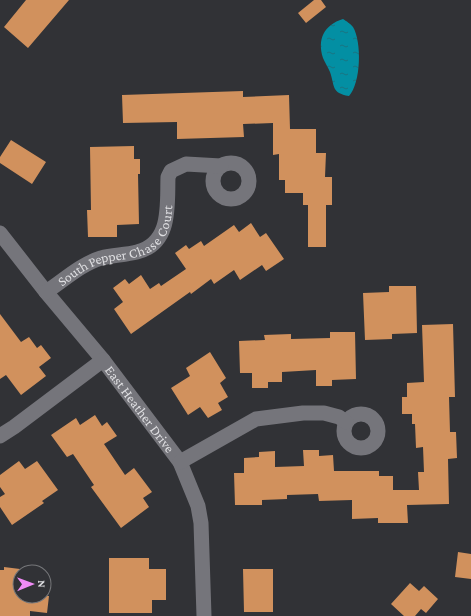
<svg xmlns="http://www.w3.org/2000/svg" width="471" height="616" viewBox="0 0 471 616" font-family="'Crimson Pro',serif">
	<defs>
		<pattern id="water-ripples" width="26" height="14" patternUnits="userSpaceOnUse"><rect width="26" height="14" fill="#038fa3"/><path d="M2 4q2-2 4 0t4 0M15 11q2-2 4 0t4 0" fill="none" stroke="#197482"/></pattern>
	</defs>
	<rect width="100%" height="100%" fill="#313236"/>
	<!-- water -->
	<path fill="url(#water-ripples)" d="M343 19C346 21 351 24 353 27 362 42 361 83 349 96 331 93 335 86 330 72 328 67 325 63 323 58 317 39 324 25 343 19Z"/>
	<!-- building -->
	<path fill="#d1915d" d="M26 0H69L28 48 4 27Z
		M314 0H321L326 7 306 23 298 13Z
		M243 91V97L289 95 290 129H316V153H326L325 177H332V205H326V247H308V205H303V193H285V180H279V154L273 155V123L243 124 244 137 177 139V122L123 123 122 95Z
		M11 140 46 162 32 184 0 163V157Z
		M134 146V159H140V174H138L139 224 117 225V237H88L87 210H91L90 147Z
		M251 223 260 237 266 233 284 259 266 271 262 265 240 280 234 270 214 284 211 279 191 294 190 292 131 334 114 309 123 302 113 288 125 279 129 284 141 275 150 289 159 283 161 286 186 269 175 253 186 245 189 249 201 241 204 246 234 225 239 232Z
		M389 286H416L417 333 392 334V339L365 340 363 293 389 292Z
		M0 314 21 342 29 337 37 348 41 345 51 358 39 367 46 376 21 395 6 375 0 379Z
		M453 324 455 397H449L450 432H456L457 458 448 459 449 504 407 505 408 523H378V518L352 519V500L319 501 318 494 287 495V499L262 500V505H235L234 473H244V458L259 457V452L275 451V467L304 466 303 450H319V456L333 455 334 471H379V476H393V490H419L418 472H424L423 447 416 448 415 424H412V414H402V397H407V383L424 382 422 325Z
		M330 332H355L356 379 332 380V386H316V370L282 372V382H268V388H252V373H240L239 341 265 340 264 335 291 334V339L330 338Z
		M210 352 226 378 220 383 228 397 218 403 222 410 208 418 200 407 188 415 171 388 190 376 186 368Z
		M95 415 102 426 107 422 117 436 104 444 125 475 134 468 152 492 143 498 149 507 121 528 91 487 94 485 73 454 67 457 51 435 76 418 80 425Z
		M19 461 25 469 37 461 58 490 42 501 44 503 12 525 0 507V497L5 494 0 487V475Z
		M458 552 471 554V579L455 577Z
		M109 558H149V569H166V600H152V613H109Z
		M4 567 20 569V596H49L47 613 30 611V616H0V570H4Z
		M243 569H273V612H244Z
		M410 583 419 591 424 586 438 599 426 613 421 609 415 616H404L391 604Z"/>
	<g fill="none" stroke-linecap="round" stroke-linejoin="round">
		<!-- street -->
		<g stroke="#75757b" stroke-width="15">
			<circle cx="231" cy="181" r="18"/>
			<path id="s1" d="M0 233 46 292 103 360 180 462 198 506 201 523 204 616"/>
			<path id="s2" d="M46 292C63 281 81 264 101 258 113 255 125 255 137 252 172 243 167 205 168 177L171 171 186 164 221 166"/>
			<circle cx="361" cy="431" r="17"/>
			<path d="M0 436 14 427 103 360"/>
			<path d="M180 462 256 419 303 413H324L339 417 346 422"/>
		</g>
	</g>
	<g text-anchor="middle" stroke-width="4" stroke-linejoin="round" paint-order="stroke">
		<!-- street labels -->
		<g font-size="14" fill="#dedee1" stroke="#313236">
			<text dy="5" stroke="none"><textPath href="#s2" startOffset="89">South Pepper Chase Court</textPath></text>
			<text dy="5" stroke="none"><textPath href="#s1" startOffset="225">East Heather Drive</textPath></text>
		</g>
	</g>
	<!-- north arrow -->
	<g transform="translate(32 584) rotate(89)"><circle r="19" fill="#313236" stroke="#76777a"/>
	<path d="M0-3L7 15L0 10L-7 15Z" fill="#f08bf6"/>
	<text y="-6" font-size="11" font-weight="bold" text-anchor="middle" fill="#dedee1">N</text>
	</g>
</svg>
